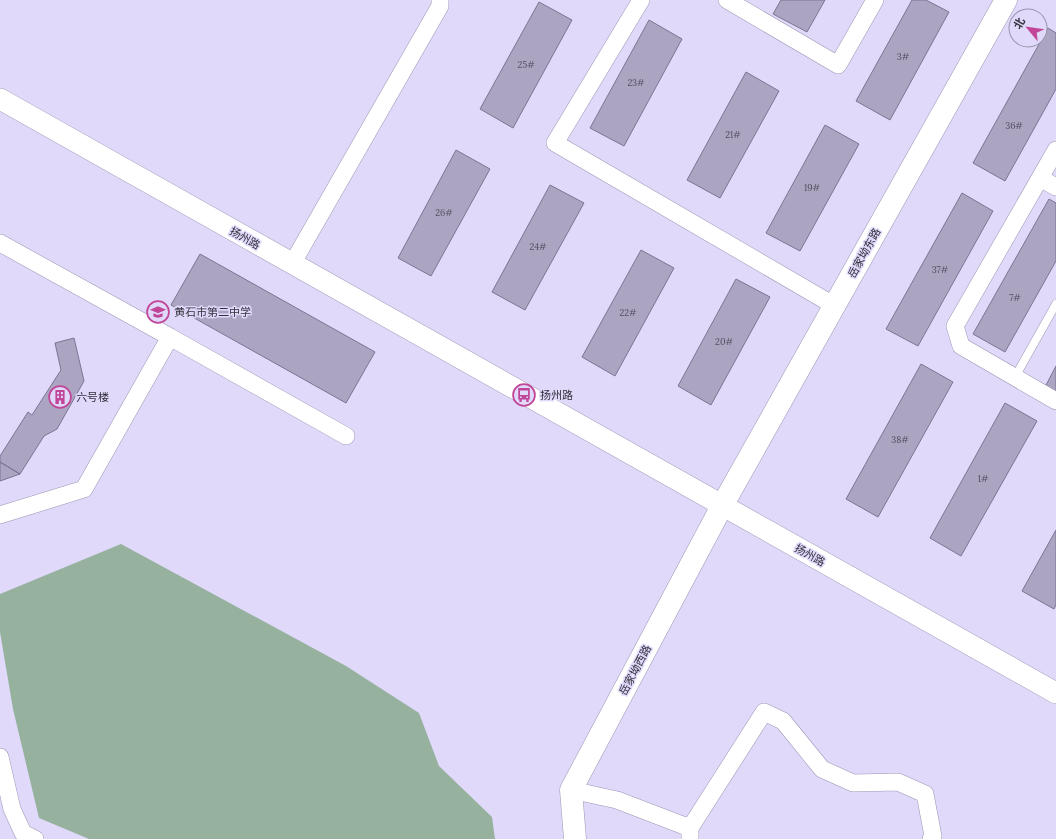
<svg xmlns="http://www.w3.org/2000/svg" width="1056" height="839" viewBox="0 0 1056 839" font-family="Lora,'Noto Sans SC',serif">
	<rect width="100%" height="100%" fill="#e0d9fa"/>
	<!-- forest -->
	<path fill="#96b29f" d="M121 544 346 666 419 713 439 766 492 817 495 839H89L39 818 13 709 0 632V594Z"/>
	<!-- building -->
	<path fill="#aca5c2" stroke="#7b7492" d="M781 0H825L807 32 773 14Z
		M912 0H926L949 12 890 120 856 101Z
		M539 2 572 20 513 128 480 109Z
		M649 20 682 39 624 146 590 128Z
		M1048 28 1056 33V89L1005 181 973 163Z
		M746 72 779 91 720 198 687 180Z
		M825 125 859 144 800 251 766 233Z
		M456 150 490 169 431 276 398 258Z
		M550 185 584 203 525 310 492 292Z
		M962 193 993 211 918 346 886 329Z
		M1049 199 1056 203V261L1005 352 973 334Z
		M641 250 674 268 615 376 582 357Z
		M200 254 375 352 346 403 171 305Z
		M736 279 770 297 711 405 678 386Z
		M74 338 84 381 57 429 44 436 20 474 0 462V456L28 412 32 415 61 370 55 343Z
		M921 364 953 382 878 517 846 499Z
		M1056 366V393L1045 387Z
		M1005 403 1037 421 961 556 930 538Z
		M0 462 20 474 0 481Z
		M1056 530V605L1054 609 1022 591Z"/>
	<g fill="none" stroke-linecap="round" stroke-linejoin="round">
		<!-- service casing -->
		<g stroke="#9c95b4" stroke-width="9">
			<path id="service" d="M1015 377 1056 304"/>
		</g>
		<!-- minor casing -->
		<g stroke="#9c95b4" stroke-width="18">
			<path id="minor" d="M641 0 555 143 835 306
				M727 0 838 65 875 0
				M1056 150 955 326 961 346 1056 401
				M1040 178 1056 187
				M0 243 170 337 84 489 0 515
				M292 264 440 6V0
				M170 337 346 436
				M0 757 12 809 23 833 35 839
				M571 790 617 800 690 828
				M690 839V828L764 712 783 721 822 769 853 783 898 782 925 794 933 836 931 839"/>
		</g>
		<!-- tertiary casing -->
		<g stroke="#9c95b4" stroke-width="22">
			<path id="tertiary" d="M0 99 1056 693"/>
		</g>
		<!-- secondary casing -->
		<g stroke="#9c95b4" stroke-width="23">
			<path id="secondary" d="M575 839 571 790 722 506 1006 0"/>
		</g>
		<!-- service -->
		<use href="#service" stroke="#fff" stroke-width="8"/>
		<!-- minor -->
		<use href="#minor" stroke="#fff" stroke-width="17"/>
		<!-- tertiary -->
		<use href="#tertiary" stroke="#fff" stroke-width="21"/>
		<!-- secondary -->
		<use href="#secondary" stroke="#fff" stroke-width="22"/>
	</g>
	<!-- icons -->
	<defs>
		<g id="school-ring" transform="scale(1.15)"><circle r="9.5" fill="#e0d9fa" stroke="#c14698" stroke-width="1.5"/><path d="M0-5L7-2L0 1L-7-2ZM-4 1L0 2.5L4 1V4Q0 6-4 4Z" fill="#c14698"/></g>
		<g id="bus-ring" transform="scale(1.15)"><circle r="9.5" fill="#e0d9fa" stroke="#c14698" stroke-width="1.5"/><path d="M-5-6H5V4H4V6H2V4H-2V6H-4V4H-5ZM-3.5-4V0h7V-4ZM-3.5 1.2v1.5H-2V1.2ZM2 1.2v1.5H3.5V1.2Z" fill="#c14698"/></g>
		<g id="building-ring" transform="scale(1.15)"><circle r="9.5" fill="#e0d9fa" stroke="#c14698" stroke-width="1.5"/><path d="M-4-6H4V6H1V3H-1V6H-4ZM-2.5-4.3h1.7v1.8h-1.7ZM.8-4.3h1.7v1.8H.8ZM-2.5-1h1.7V.8h-1.7ZM.8-1h1.7V.8H.8Z" fill="#c14698"/></g>
	</defs>
	<g fill-rule="evenodd">
		<use href="#school-ring" x="158" y="312"/>
		<use href="#bus-ring" x="524" y="395"/>
		<use href="#building-ring" x="60" y="397"/>
	</g>
	<g text-anchor="middle" stroke-width="3" stroke-linejoin="round" paint-order="stroke">
		<!-- number labels -->
		<g font-size="9" fill="#514d5e">
			<text x="903" y="60">3#</text>
			<text x="526" y="68">25#</text>
			<text x="636" y="86">23#</text>
			<text x="1014" y="129">36#</text>
			<text x="733" y="138">21#</text>
			<text x="812" y="191">19#</text>
			<text x="444" y="216">26#</text>
			<text x="538" y="250">24#</text>
			<text x="940" y="273">37#</text>
			<text x="1015" y="301">7#</text>
			<text x="628" y="316">22#</text>
			<text x="724" y="345">20#</text>
			<text x="900" y="443">38#</text>
			<text x="983" y="482">1#</text>
		</g>
		<!-- street labels -->
		<g font-size="11" fill="#33303c" stroke="#e0d9fa">
			<text transform="translate(245 238) rotate(29)" y="4">扬州路</text>
			<text transform="translate(864 253) rotate(-61)" y="4">岳家坳东路</text>
			<text transform="translate(810 555) rotate(29)" y="4">扬州路</text>
			<text transform="translate(635 670) rotate(-62)" y="4">岳家坳西路</text>
		</g>
		<!-- poi labels -->
		<g font-size="11" fill="#33303c" stroke="#e0d9fa" text-anchor="start">
			<text x="174" y="316">黄石市第二中学</text>
			<text x="540" y="399">扬州路</text>
			<text x="76" y="401">六号楼</text>
		</g>
	</g>
	<!-- north arrow -->
	<g transform="translate(1028 28) rotate(299)"><circle r="19" fill="#e0d9fa" stroke="#9b95ae"/>
	<path d="M0-3L7 15L0 10L-7 15Z" fill="#c14698"/>
	<text y="-6" font-size="11" font-weight="bold" text-anchor="middle" fill="#33303c">北</text>
	</g>
</svg>
